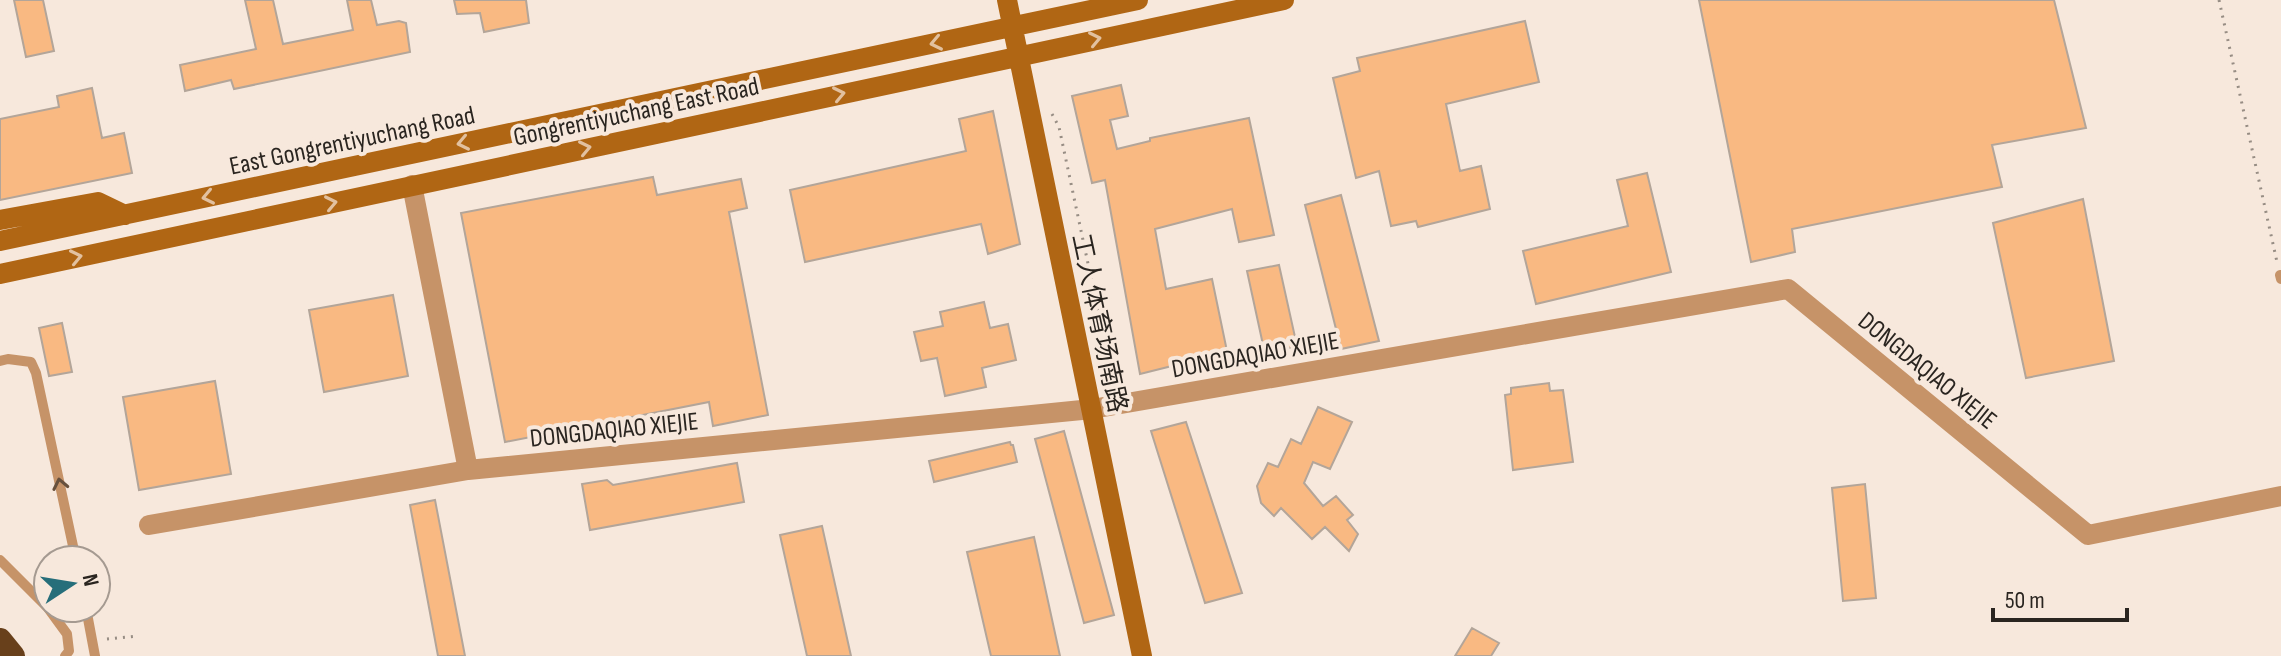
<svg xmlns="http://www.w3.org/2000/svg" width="2281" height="656" viewBox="0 0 2281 656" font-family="'Sofia Sans Condensed','Noto Sans SC',sans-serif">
	<rect width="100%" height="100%" fill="#f7e8dc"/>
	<!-- building -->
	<path fill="#f9b982" stroke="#b3a599" stroke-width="2" d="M14 0H43L54 51 26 57Z
		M245 0H273L283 44 353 30 347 0H371L377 25 399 21 406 23 410 52 234 89 231 80 185 91 180 65 256 49Z
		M454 0H526L529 23 484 32 480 13 457 14Z
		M1699 0H2054L2086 128 1992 145 2002 187 1792 229 1795 252 1751 262Z
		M1525 21 1539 82 1446 104 1460 171 1481 166 1490 209 1418 227 1416 221 1391 226 1379 171 1356 178 1333 78 1360 71 1357 58Z
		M1121 85 1128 116 1110 120 1117 149 1150 141V138L1249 118 1274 235 1239 242 1232 209 1155 229 1166 289 1212 279 1228 356 1193 363 1192 361 1140 374 1105 180 1092 183 1072 96Z
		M92 88 102 138 124 133 132 173 0 200V119L59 107 57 96Z
		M993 111 1020 244 988 254 981 224 805 262 790 190 966 151 959 119Z
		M1647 173 1671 272 1536 304 1523 251 1628 226 1617 180Z
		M653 177 657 195 741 179 747 208 729 212 768 415 713 426 709 402 505 442 461 213Z
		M1341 195 1379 341 1341 349 1305 205Z
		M2083 199 2114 361 2026 378 1993 223Z
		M1279 265 1297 346 1265 354 1247 271Z
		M393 295 408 376 324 392 309 310Z
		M984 302 990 328 1008 324 1016 360 982 368 986 387 945 396 937 358 921 361 914 332 943 326 940 312Z
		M62 323 72 372 49 376 39 328Z
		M215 381 231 474 139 490 123 397Z
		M1549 383 1550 391 1563 390 1573 462 1513 470 1505 395 1511 394V388Z
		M1318 407 1352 422 1330 469 1313 462 1304 483 1323 506 1336 496 1353 515 1347 520 1358 534 1349 551 1325 527 1312 539 1281 508 1274 516 1261 503 1257 486 1268 463 1278 467 1291 439 1301 444Z
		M1186 422 1242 593 1205 603 1151 431Z
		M1064 431 1114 615 1084 623 1035 439Z
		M1010 442 1011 445H1013L1017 462 934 482 929 461Z
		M737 463 744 502 590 530 582 484 607 480 613 485Z
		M1865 484 1876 598 1843 601 1832 488Z
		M435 500 465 656H438L410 505Z
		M822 526 851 656H807L780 535Z
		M1034 537 1060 656H991L967 552Z
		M1472 628 1499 643 1491 656H1455Z"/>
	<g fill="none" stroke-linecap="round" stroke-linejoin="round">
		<!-- path -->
		<path stroke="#978d84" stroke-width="3" stroke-dasharray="2 6" stroke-linecap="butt" d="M2219 0 2277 262
			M1052 114 1059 127 1114 386
			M107 639 138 636"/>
		<!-- lane -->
		<path stroke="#c69368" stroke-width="10" d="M2280 275 2281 279
			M0 361 8 359 31 362 36 373 76 560
			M0 560 48 608
			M48 608 67 634 69 651 65 656
			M86 608 95 656"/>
		<!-- street -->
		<path stroke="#c69368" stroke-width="20" d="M412 185 468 470
			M149 525 468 470 1092 409 1788 289 2088 535 2281 496"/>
		<!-- secondary -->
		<path stroke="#b06614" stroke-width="20" d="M1007 0 1142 656
			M0 220 98 202 125 215
			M0 241 1138 0
			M0 274 1284 0"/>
		<!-- highway -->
		<path stroke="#68401b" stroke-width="24" d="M0 640 13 656"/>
	</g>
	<!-- one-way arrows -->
	<defs><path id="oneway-chevron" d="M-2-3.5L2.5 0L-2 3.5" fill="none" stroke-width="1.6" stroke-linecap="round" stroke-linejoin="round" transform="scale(2)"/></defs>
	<g stroke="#e2c1a0">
		<use href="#oneway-chevron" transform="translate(1095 39) rotate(-12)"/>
		<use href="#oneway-chevron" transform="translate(936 43) rotate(168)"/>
		<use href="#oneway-chevron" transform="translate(839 94) rotate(-12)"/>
		<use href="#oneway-chevron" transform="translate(463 143) rotate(168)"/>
		<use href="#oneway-chevron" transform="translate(585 148) rotate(-12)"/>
		<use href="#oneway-chevron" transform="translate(208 197) rotate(168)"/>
		<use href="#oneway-chevron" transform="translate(331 203) rotate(-12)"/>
		<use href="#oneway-chevron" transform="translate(76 257) rotate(-12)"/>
	</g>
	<use stroke="#68513d" href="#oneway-chevron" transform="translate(60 484) rotate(-102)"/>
	<g text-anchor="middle" stroke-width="8" stroke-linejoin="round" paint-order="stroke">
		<!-- street labels -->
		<g font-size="26" fill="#2a2520" stroke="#f7e8dc">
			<text transform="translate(636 111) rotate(-12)" y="9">Gongrentiyuchang East Road</text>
			<text transform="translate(352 140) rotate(-12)" y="9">East Gongrentiyuchang Road</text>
			<text transform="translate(1100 323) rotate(78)" y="9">工人体育场南路</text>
			<text transform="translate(1255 354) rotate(-10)" y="9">DONGDAQIAO XIEJIE</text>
			<text transform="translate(1928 370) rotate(39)" y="9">DONGDAQIAO XIEJIE</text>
			<text transform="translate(614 429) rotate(-6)" y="9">DONGDAQIAO XIEJIE</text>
		</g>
	</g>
	<!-- north arrow -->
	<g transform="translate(72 584) rotate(78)"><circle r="38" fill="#f7e8dc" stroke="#a59a91" stroke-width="2"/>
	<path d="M0-6L14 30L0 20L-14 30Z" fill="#266e7a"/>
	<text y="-12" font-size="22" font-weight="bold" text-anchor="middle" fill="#2a2520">N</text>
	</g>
	<!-- scale -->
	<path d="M1993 608v12h134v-12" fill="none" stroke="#2a2520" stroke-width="4"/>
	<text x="2005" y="608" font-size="24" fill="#2a2520" stroke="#f7e8dc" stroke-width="6" paint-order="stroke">50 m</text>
</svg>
